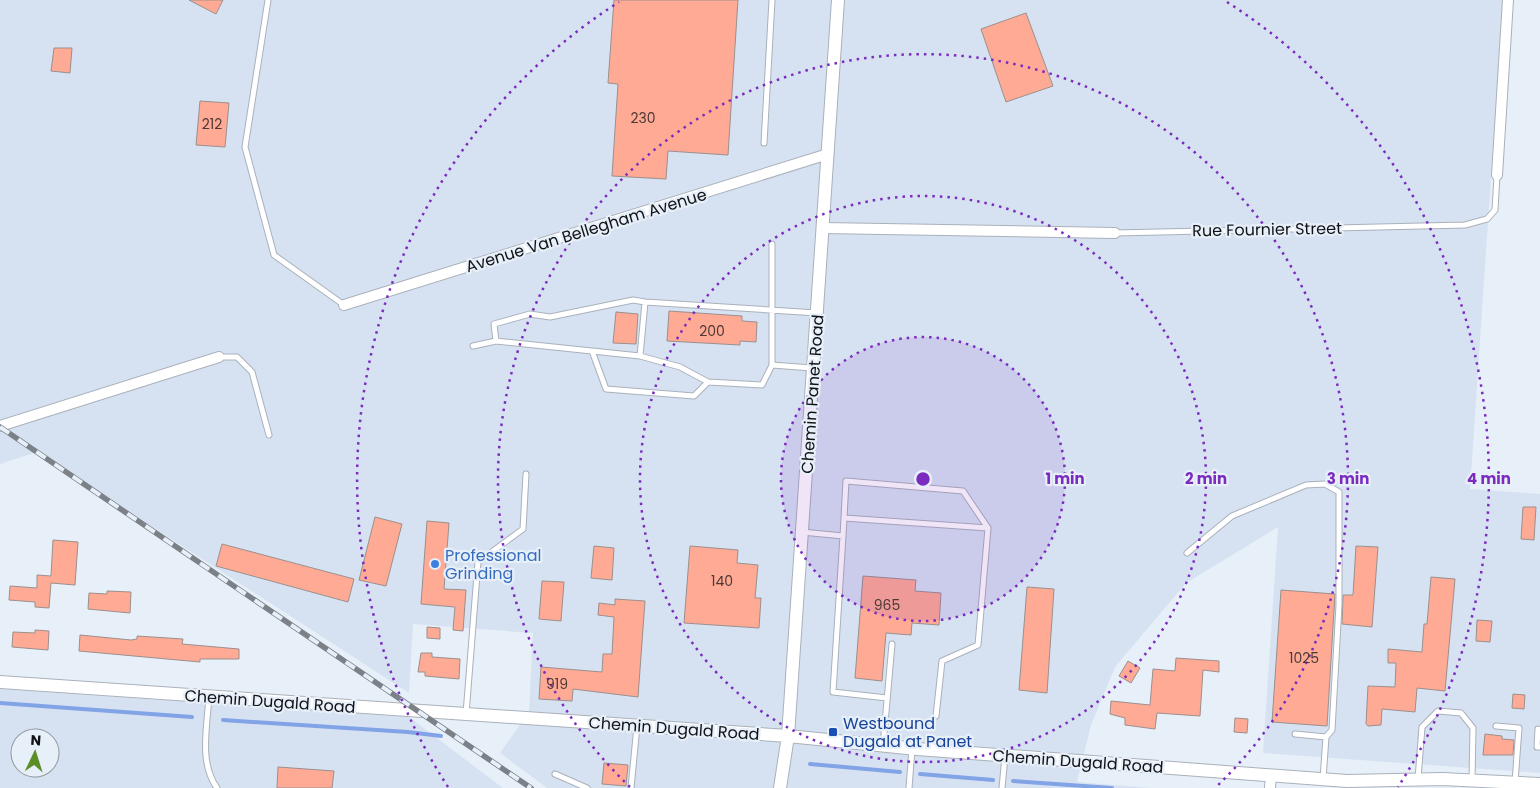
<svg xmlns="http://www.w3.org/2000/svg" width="1540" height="788" viewBox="0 0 1540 788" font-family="Poppins,sans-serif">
	<rect width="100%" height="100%" fill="#e7eff9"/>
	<!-- built -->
	<path fill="#d6e2f2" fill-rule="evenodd" d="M0 0H1503L1470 489 1540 494V773L1263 753 1278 527 1186 583 1115 667 1091 725 1077 782 1151 788H547L500 753 529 712 533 633 413 624 409 693 37 452 0 464Z
		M0 689 409 717 503 788H0ZM20 738H50V768H20Z"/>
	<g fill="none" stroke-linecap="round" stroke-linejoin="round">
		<!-- stream -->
		<path stroke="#82a3e6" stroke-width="4" d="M0 703 192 717
			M223 720 408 732 441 736
			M810 764 900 772
			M920 774 993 780
			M1013 781 1112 788"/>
	</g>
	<!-- building -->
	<path fill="#feaa95" stroke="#9c8f8c" d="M189 0H223L216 14Z
		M614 0H738L728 155 668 151 666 179 612 176 618 84 608 83Z
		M1026 13 1053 86 1006 102 981 29Z
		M54 48H72L70 73 51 71Z
		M200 101 229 103 225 147 196 145Z
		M669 311 742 316V321L757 322 756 342 740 341V345L667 341Z
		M616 312 638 314 636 344 613 343Z
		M1523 507H1536L1534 540 1521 539Z
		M375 517 402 524 386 586 359 580Z
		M427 521 449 523 444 589 466 590 463 631 453 630 455 607 421 604Z
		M53 540 78 542 75 585 51 583 49 608 35 607V602L9 600 10 586 37 588V575L51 576Z
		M222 544 354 579 348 602 216 566Z
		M594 546 614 548 612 580 591 578Z
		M690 546 738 550 737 563 758 565 755 598H761L759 628 684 623Z
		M1356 546 1378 547 1372 627 1342 624 1343 595H1353Z
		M863 576 916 580 915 591 941 593 939 625 912 623 911 635 886 633 882 681 855 678Z
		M1431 577 1455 579 1445 691 1417 688 1415 712 1382 709 1381 725 1368 726 1366 724 1368 686 1395 687 1396 663H1388V649L1422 652 1424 624H1427Z
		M542 581 564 582 561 621 539 619Z
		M1027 587 1054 589 1047 693 1019 690Z
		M1281 590 1335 594 1327 726 1272 722Z
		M107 591 131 592 130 613 88 609 89 593 107 594Z
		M615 599 645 601 638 697 573 689 572 701 539 699 541 667 602 672 603 654H612L614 617 598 615 599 603 615 605Z
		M1477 620 1492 621 1490 642 1476 641Z
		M427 627 440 628V639L427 638Z
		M35 630 49 631 48 650 12 647 13 632 35 633Z
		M80 635 131 640 137 639V636L183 639 182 644 239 649V659H200V662L79 651Z
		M421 653H432V657L460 659 459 679 425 676V672H418Z
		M1176 658 1219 661V672L1203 670 1200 716 1157 713 1155 729 1125 725V718L1110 714 1111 701 1150 705 1153 669 1175 671Z
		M1128 661 1140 668 1131 683 1119 676Z
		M1513 694 1525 695 1524 709 1512 708Z
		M1235 718 1248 719 1247 733 1234 732Z
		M1485 734 1502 736V739L1514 740 1513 755H1483Z
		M604 763 628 765 626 786 602 784Z
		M278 767 334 771 332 788H277Z"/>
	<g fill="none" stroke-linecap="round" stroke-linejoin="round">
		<!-- service casing -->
		<g stroke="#aab1bb" stroke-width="7">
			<path id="service" d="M268 0 245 147 274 255 344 305
				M764 143 772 0
				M1115 233 1465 225 1487 219 1495 210 1497 175
				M772 244V365L762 385 708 382 680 367 640 356 645 302 817 313
				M645 302 633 300 550 317 530 314 494 324 496 341 592 351 606 389 694 396 708 382
				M473 346 496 341
				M592 351 640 356
				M219 357H237L252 372 269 435
				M772 365 812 368
				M844 518 988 528
				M802 532 843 536 833 692 887 698
				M843 536 846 481 963 491 988 528 978 645 942 661 936 716
				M1187 553 1232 516 1306 485 1325 484 1339 492V605L1332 730 1326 737
				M209 697C207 727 199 763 217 788
				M466 714 478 562 523 529 526 474
				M1496 726 1519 728 1515 782
				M1538 729 1537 747H1540
				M1295 734 1326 737 1323 779
				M883 746 892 644
				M555 774 587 788
				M1418 779 1422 727 1438 711 1461 713 1473 728 1472 780
				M631 788 637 726
				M909 788 912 749
				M1002 788 1005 756"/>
		</g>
		<!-- minor casing -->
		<g stroke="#aab1bb" stroke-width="12">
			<path id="minor" d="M1497 175 1508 0
				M823 228 1115 233
				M344 305 828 154
				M0 426 219 357
				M1270 788 1271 775"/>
		</g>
		<!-- tertiary casing -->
		<g stroke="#aab1bb" stroke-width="14">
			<path id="tertiary" d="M0 682 788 736 917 749 1347 781 1443 779 1540 784
				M780 788 788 736 838 0"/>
		</g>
		<!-- service -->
		<use href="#service" stroke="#fff" stroke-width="5"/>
		<!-- minor -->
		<use href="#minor" stroke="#fff" stroke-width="10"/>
		<!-- tertiary -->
		<use href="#tertiary" stroke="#fff" stroke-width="12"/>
		<!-- rail casing -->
		<g stroke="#7b8187" stroke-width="5.5">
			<path id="rail" d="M0 427 531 788"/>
		</g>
		<!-- rail -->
		<use href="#rail" stroke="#e7eff9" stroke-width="4" stroke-dasharray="11" stroke-linecap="butt"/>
	</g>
	<!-- distance rings -->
	<circle cx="923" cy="479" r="142" fill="#7b2cbf" fill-opacity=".12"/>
	<g fill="none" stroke="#7b2cbf" stroke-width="2.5" stroke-dasharray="2.5 5">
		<circle cx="923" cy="479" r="142"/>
		<circle cx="923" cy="479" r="283"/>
		<path d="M630 787A425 425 0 1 1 1216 787"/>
		<path d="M448 787A566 566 0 0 1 619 2M1227 2A566 566 0 0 1 1398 787"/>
	</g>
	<!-- markers -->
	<circle fill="#3f7fe0" stroke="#e7eff9" stroke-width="2" cx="435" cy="564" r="5"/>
	<rect fill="#1a4fb4" stroke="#e7eff9" stroke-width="2" x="828" y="727" width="10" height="10" rx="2.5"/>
	<g text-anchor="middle" stroke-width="4.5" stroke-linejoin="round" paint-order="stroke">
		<!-- number labels -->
		<g font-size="14" fill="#4c3936">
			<text x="643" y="123">230</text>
			<text x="212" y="129">212</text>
			<text x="712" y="336">200</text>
			<text x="722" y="586">140</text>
			<text x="887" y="610">965</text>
			<text x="1304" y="663">1025</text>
			<text x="557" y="689">919</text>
		</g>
		<!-- street labels -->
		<g font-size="16" fill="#101316" stroke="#e7eff9">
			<text transform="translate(1267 229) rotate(-1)" y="6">Rue Fournier Street</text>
			<text transform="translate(586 230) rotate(-17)" y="6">Avenue Van Bellegham Avenue</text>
			<text transform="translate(812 394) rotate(-86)" y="6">Chemin Panet Road</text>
			<text transform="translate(270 701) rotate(4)" y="6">Chemin Dugald Road</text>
			<text transform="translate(674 728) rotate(4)" y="6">Chemin Dugald Road</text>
			<text transform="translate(1078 761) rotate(4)" y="6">Chemin Dugald Road</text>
		</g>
		<!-- shop labels -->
		<g font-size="16" fill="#366cbe" stroke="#e7eff9" text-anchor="start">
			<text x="445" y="561">Professional<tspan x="445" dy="18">Grinding</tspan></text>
		</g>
		<!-- transit labels -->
		<g font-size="16" fill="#164399" stroke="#e7eff9" text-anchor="start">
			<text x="843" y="729">Westbound<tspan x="843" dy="18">Dugald at Panet</tspan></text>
		</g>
	</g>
	<circle cx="923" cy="479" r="8" fill="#7b2cbf" stroke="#e7eff9" stroke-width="2.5"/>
	<g font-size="15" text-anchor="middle" font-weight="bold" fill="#7b2cbf" stroke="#e7eff9" stroke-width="4.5" stroke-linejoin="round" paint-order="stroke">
		<text x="1065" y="484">1 min</text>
		<text x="1206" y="484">2 min</text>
		<text x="1348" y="484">3 min</text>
		<text x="1489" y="484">4 min</text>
	</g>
	<!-- north arrow -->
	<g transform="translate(35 753) rotate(4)"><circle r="24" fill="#e7eff9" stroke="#91979e"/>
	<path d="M0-4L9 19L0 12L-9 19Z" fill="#5b8e26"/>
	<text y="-8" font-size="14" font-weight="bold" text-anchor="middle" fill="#101316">N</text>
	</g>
</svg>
